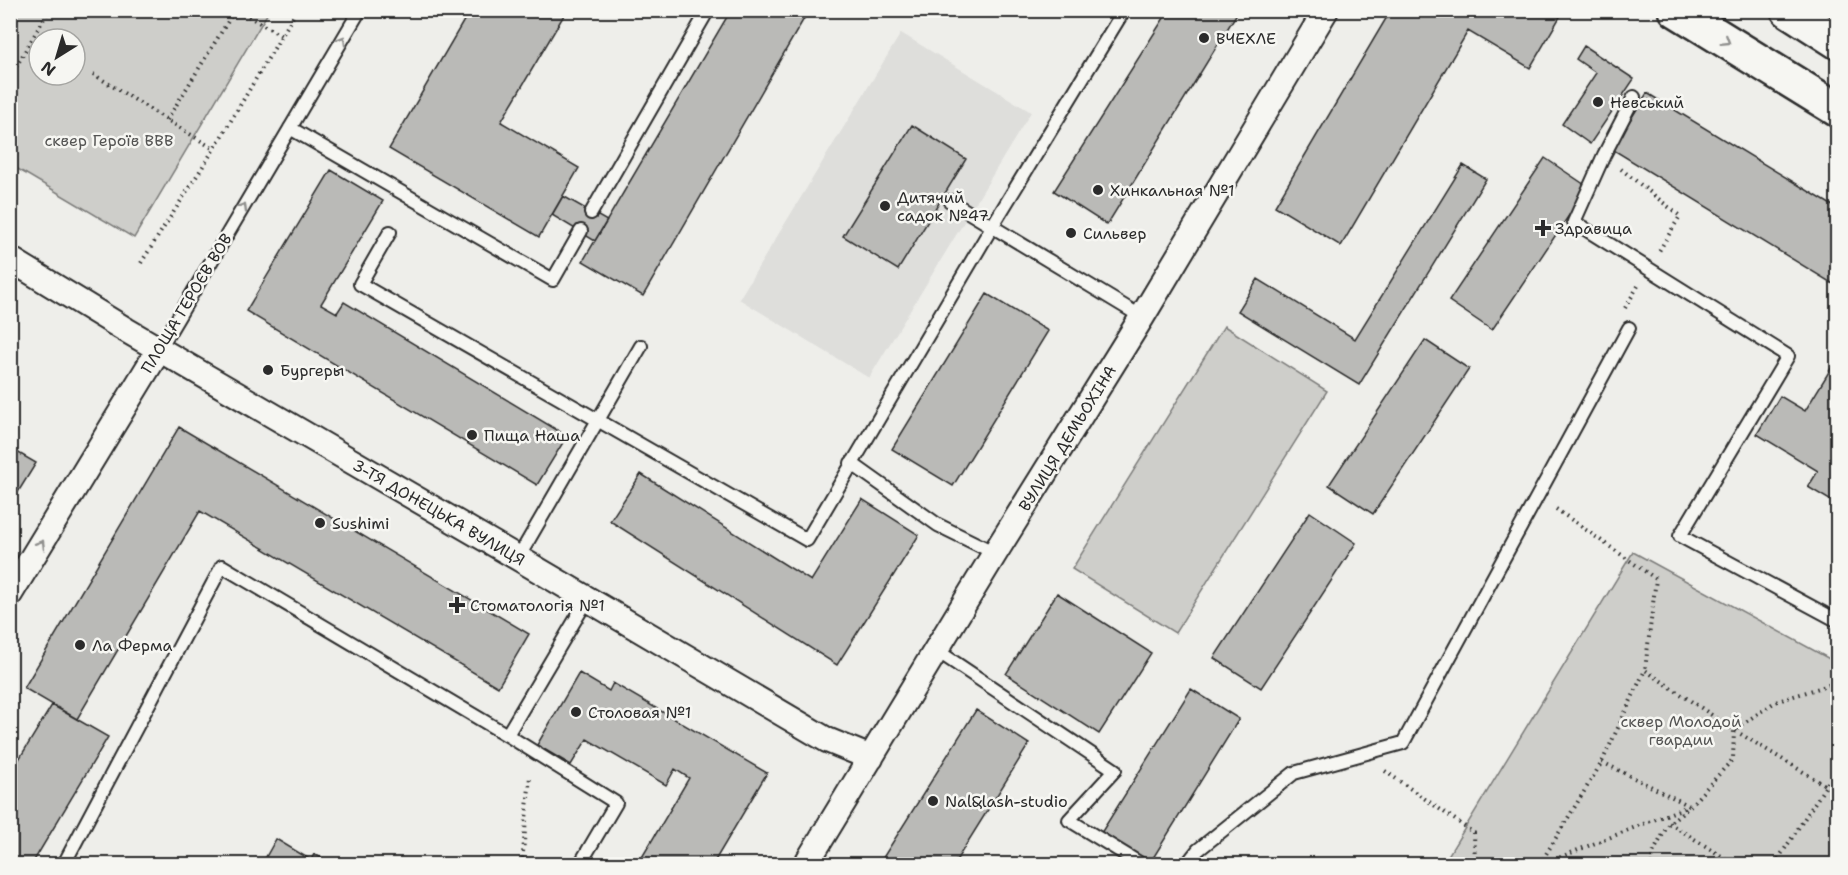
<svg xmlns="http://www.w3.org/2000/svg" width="1848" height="875" viewBox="0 0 1848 875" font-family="'Shantell Sans',sans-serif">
	<rect width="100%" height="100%" fill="#eeeeea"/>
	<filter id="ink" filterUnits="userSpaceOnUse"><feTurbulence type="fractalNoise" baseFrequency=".0167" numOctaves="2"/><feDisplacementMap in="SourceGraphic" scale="12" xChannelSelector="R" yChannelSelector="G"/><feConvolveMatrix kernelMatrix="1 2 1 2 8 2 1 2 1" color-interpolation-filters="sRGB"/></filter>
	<g filter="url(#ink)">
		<!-- built -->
		<path fill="#dededb" d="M901 33 1031 112 869 378 739 299Z"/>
		<!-- green -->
		<path fill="#cececa" stroke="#7c7c7a" stroke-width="1.5" fill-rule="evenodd" d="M11 10 269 11 134 238 11 165ZM39 39H75V75H39Z
			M1224 326 1327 391 1175 633 1072 569Z
			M1633 552 1837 663V864H1443Z"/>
		<!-- building -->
		<path fill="#babab7" stroke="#2b2b2b" stroke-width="1.5" d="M470 10H567L501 122 579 168 539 237 389 149Z
			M731 10H809L643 296 583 261Z
			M1169 10H1239L1107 225 1054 191Z
			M1391 10H1564L1530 68 1468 31 1341 246 1275 206Z
			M1584 46 1634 79 1590 144 1562 124 1596 73 1576 59Z
			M1647 93 1838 209V287L1612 149Z
			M912 125 966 159 898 270 843 236Z
			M1545 158 1588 187 1492 330 1449 301Z
			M1463 165 1486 179 1359 385 1238 311 1258 279 1355 339Z
			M331 170 383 201 321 304 337 313 344 302 567 436 537 485 246 311Z
			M563 196 607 221 595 241 552 215Z
			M987 294 1048 331 953 486 892 449Z
			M1425 340 1469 369 1373 514 1329 485Z
			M1838 357V505L1808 487 1818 471 1757 434 1780 396 1805 411Z
			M179 427 529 634 498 687 200 511 77 719 24 688Z
			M10 448 36 463 10 505Z
			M641 474 811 581 862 499 919 535 837 665 610 521Z
			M1310 512 1356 543 1261 688 1214 658Z
			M1057 593 1151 653 1099 734 1006 674Z
			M579 673 609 691 613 683 767 773 713 864H638L689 778 675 769 666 785 587 739 571 765 537 745Z
			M1191 689 1239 719 1150 863 1101 833Z
			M52 705 108 737 32 864H10V774Z
			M976 710 1029 744 954 864H879Z
			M276 839 311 860 309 864H262Z
			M314 854 333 864H309Z"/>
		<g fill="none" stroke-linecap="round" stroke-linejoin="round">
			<!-- service casing -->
			<g stroke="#2b2b2b" stroke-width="16">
				<path id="service" d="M1634 97 1604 155 1574 222 1788 356 1680 536 1838 621
					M290 128 553 280 581 231
					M950 201 1142 317
					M591 213 708 10
					M390 232 360 284 807 540 993 225 1124 10
					M160 348 360 10
					M851 463 938 525 995 553
					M518 558 641 346
					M936 650 1115 770 1069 820 1141 864
					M507 735 587 600
					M64 864 222 566 507 735 616 803 580 864
					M1187 864 1198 850 1294 773 1403 743 1629 328"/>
			</g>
			<!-- minor casing -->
			<g stroke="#2b2b2b" stroke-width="28">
				<path id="minor" d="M10 259 126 330 518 558 827 740 871 758
					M10 594 160 348
					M806 864 995 553 1142 317 1326 10"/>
			</g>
			<!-- primary casing -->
			<g stroke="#2b2b2b" stroke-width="38">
				<path id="primary" d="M1676 10 1838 110
					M1788 10 1838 42"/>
			</g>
			<!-- path -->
			<path stroke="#2b2b2b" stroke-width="4" stroke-dasharray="1.5 4.5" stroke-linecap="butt" d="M238 10 282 36
				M93 74 214 149
				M10 77 49 10
				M167 120 235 10
				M1621 169 1680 216 1659 251
				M141 263 214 149 297 10
				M1625 308 1638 286
				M1556 509 1656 579 1645 670
				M1602 762 1690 806
				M1385 771 1474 833 1475 864
				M1669 823 1734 864
				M522 864 530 776
				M1540 864 1602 762 1645 670 1734 730 1838 793
				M1543 864 1686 807
				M1651 864 1653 853 1669 823 1690 806 1733 759 1734 730 1775 702 1838 682
				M1775 864 1838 767"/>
			<!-- service -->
			<use href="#service" stroke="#f6f6f2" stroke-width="12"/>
			<!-- minor -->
			<use href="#minor" stroke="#f6f6f2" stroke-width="24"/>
			<!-- primary -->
			<use href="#primary" stroke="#f6f6f2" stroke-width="33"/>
		</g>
		<!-- one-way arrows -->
		<defs><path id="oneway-chevron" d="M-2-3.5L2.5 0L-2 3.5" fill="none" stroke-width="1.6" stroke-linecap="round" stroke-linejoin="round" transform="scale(1.5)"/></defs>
		<g stroke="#90908e">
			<use href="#oneway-chevron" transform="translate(342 40) rotate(-59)"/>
			<use href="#oneway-chevron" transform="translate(1726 41) rotate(32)"/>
			<use href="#oneway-chevron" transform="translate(243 207) rotate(-59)"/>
			<use href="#oneway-chevron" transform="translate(41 544) rotate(-59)"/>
		</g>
	</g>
	<!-- markers -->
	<g fill="#2b2b2b" stroke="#f6f6f2" stroke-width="2">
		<circle cx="1204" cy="38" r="6"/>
		<circle cx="1598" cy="102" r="6"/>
		<circle cx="1098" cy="190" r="6"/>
		<circle cx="885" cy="206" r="6"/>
		<path d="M1540 219h6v6h6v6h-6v6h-6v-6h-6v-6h6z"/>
		<circle cx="1071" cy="233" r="6"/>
		<circle cx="268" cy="370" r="6"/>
		<circle cx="472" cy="435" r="6"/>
		<circle cx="320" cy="523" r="6"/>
		<path d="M454 596h6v6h6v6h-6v6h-6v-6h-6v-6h6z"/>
		<circle cx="80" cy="645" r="6"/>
		<circle cx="576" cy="712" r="6"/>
		<circle cx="933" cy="801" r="6"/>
	</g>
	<g text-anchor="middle" stroke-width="5" stroke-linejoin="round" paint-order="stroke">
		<!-- poi labels -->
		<g font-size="16" fill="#2b2b2b" stroke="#f6f6f2" text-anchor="start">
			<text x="1216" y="44">ВЧЕХЛЕ</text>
			<text x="1610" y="108">Невський</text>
			<text x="1110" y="196">Хинкальная №1</text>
			<text x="897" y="203">Дитячий<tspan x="897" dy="18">садок №47</tspan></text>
			<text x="1555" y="234">Здравица</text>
			<text x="1083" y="239">Сильвер</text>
			<text x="280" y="376">Бургеры</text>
			<text x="484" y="441">Пища Наша</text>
			<text x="332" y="529">Sushimi</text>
			<text x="470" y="611">Стоматологія №1</text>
			<text x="92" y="651">Ла Ферма</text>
			<text x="588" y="718">Столовая №1</text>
			<text x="945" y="807">Nal&amp;lash-studio</text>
		</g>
		<!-- park labels -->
		<g font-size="16" fill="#545453" stroke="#f6f6f2">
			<text x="109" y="146">сквер Героїв ВВВ</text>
			<text x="1681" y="727">сквер Молодой<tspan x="1681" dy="18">гвардии</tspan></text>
		</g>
		<!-- street labels -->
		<g font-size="16" fill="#2b2b2b" stroke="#f6f6f2">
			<text transform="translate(186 303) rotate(-59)" y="6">ПЛОЩА ГЕРОЄВ ВОВ</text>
			<text transform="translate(1067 438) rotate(-58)" y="6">ВУЛИЦЯ ДЕМЬОХІНА</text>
			<text transform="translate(439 512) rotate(30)" y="6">3-ТЯ ДОНЕЦЬКА ВУЛИЦЯ</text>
		</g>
	</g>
	<!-- margin -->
	<rect width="1848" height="875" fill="none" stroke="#f6f6f2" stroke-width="36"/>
	<rect x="18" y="18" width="1812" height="839" fill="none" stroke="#2b2b2b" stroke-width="2" filter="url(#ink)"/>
	<!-- north arrow -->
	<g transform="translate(57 57) rotate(217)"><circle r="28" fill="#f6f6f2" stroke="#a5a5a2" stroke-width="1.5"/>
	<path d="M0-4.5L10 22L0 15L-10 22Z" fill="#2b2b2b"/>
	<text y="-9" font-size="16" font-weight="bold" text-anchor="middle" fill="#2b2b2b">N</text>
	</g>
</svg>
